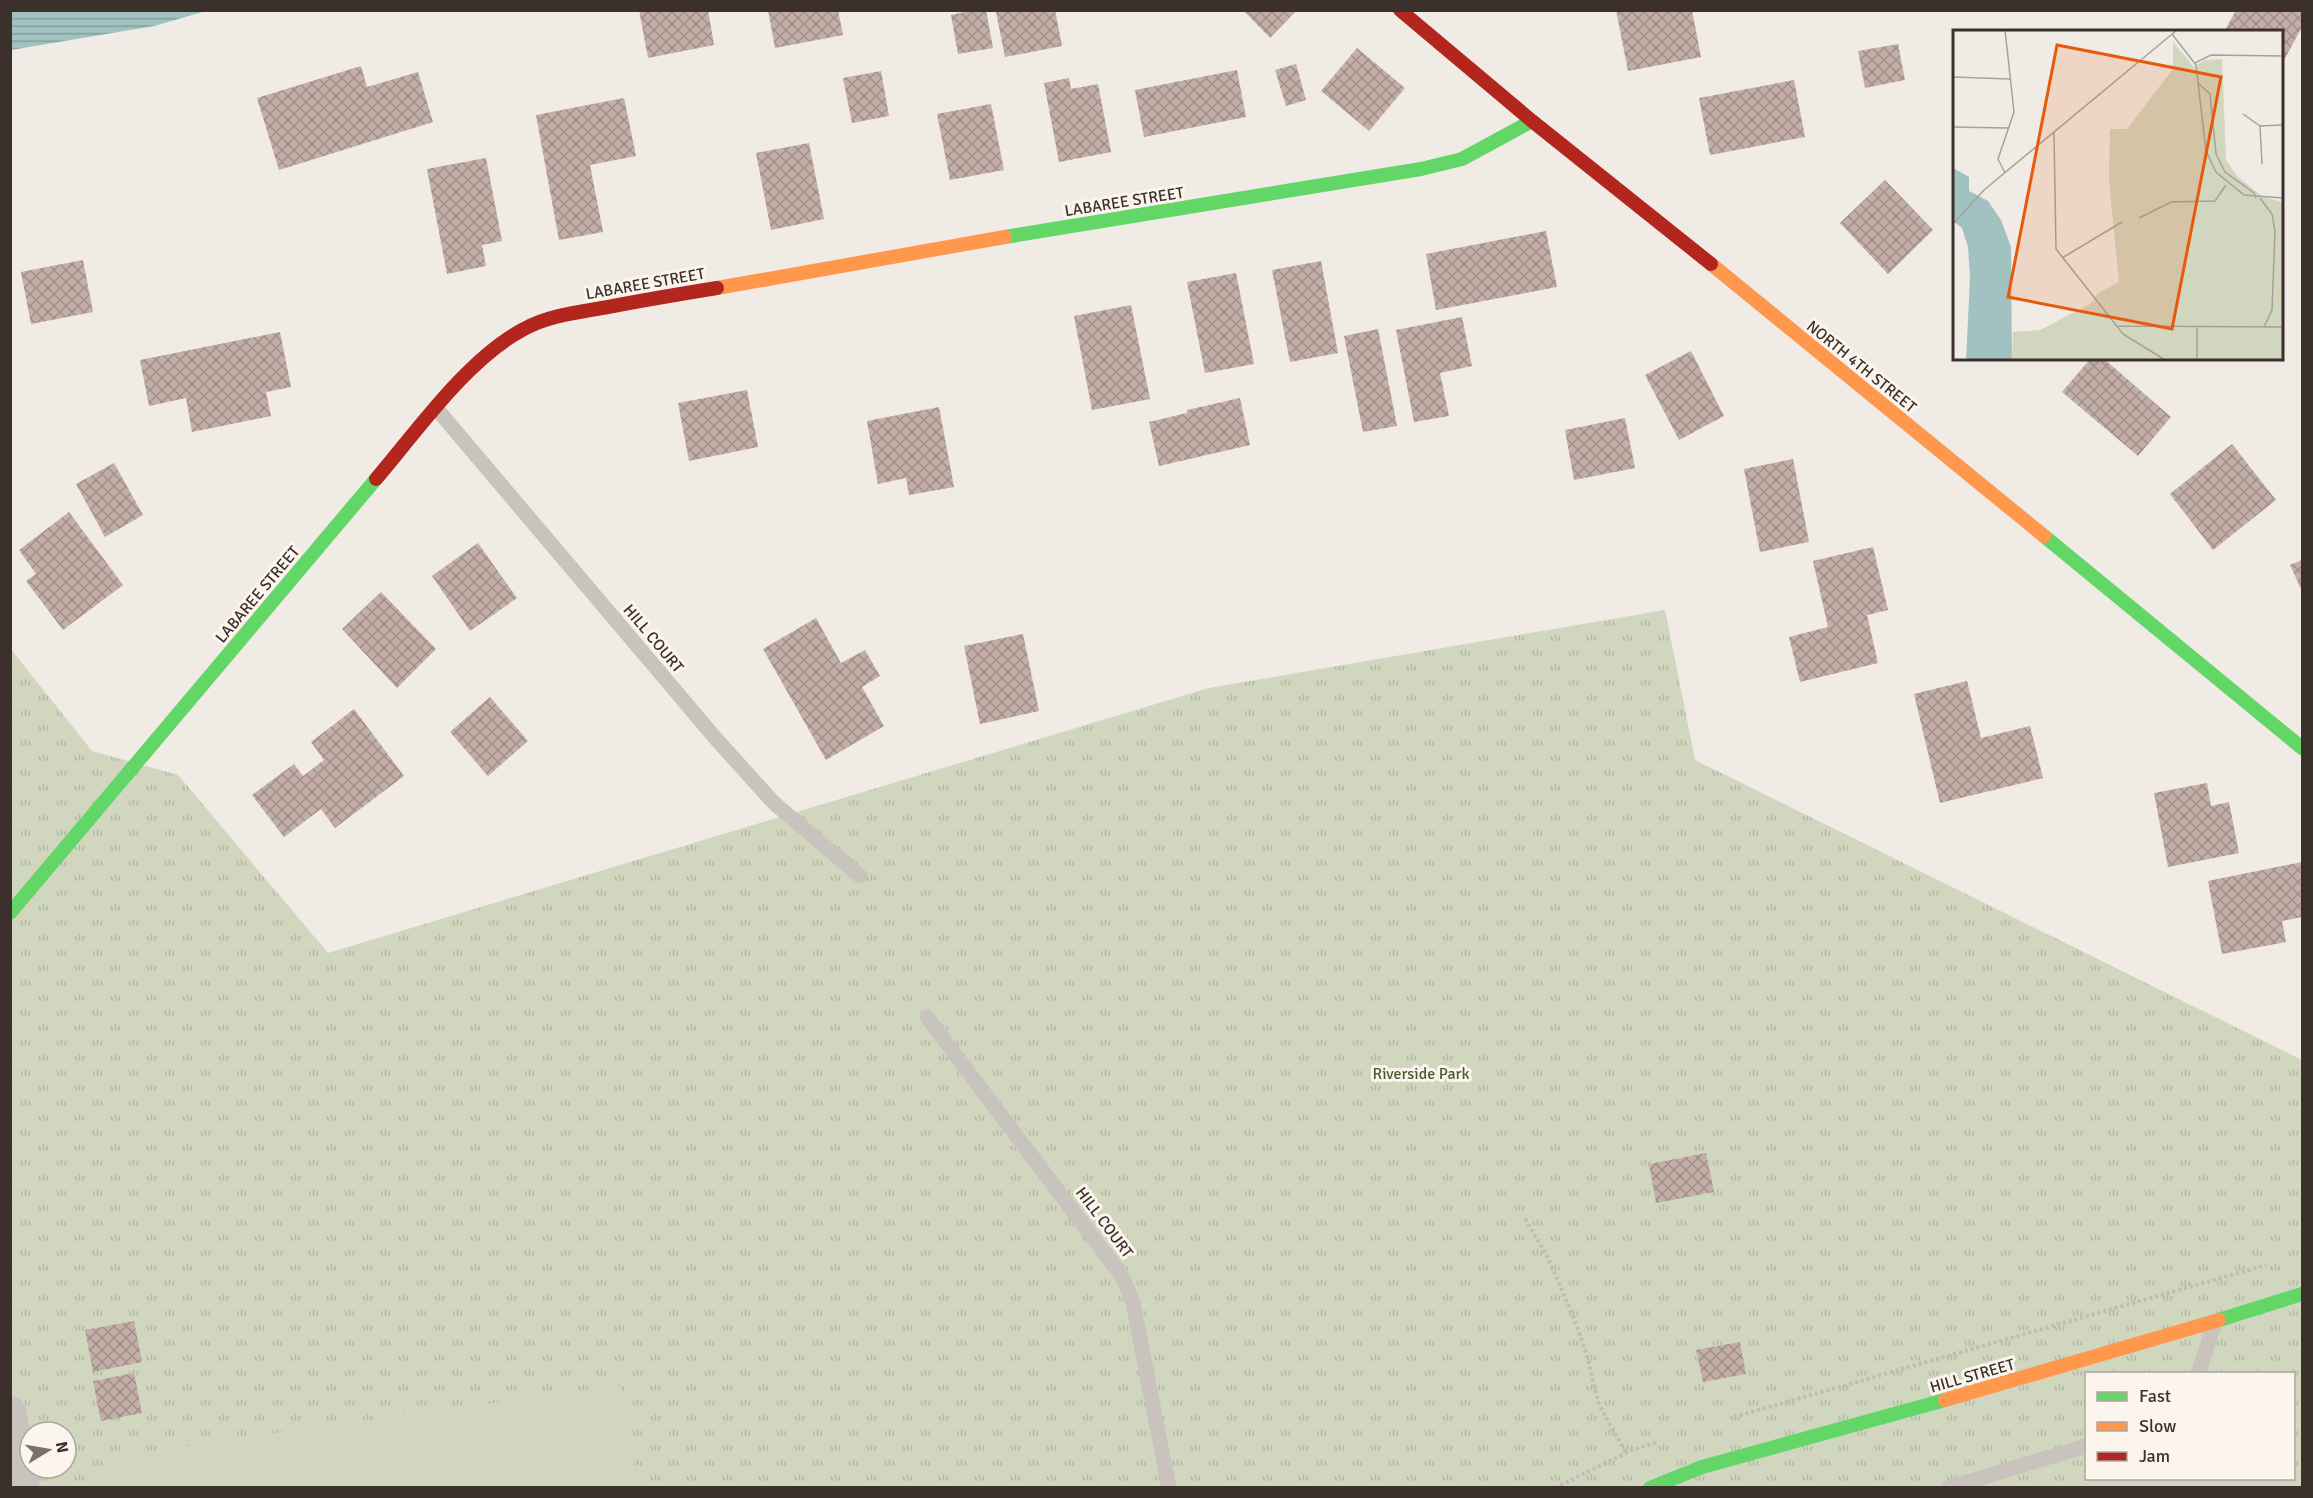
<svg xmlns="http://www.w3.org/2000/svg" width="2313" height="1498" viewBox="0 0 2313 1498" font-family="Signika,sans-serif">
	<defs>
		<pattern id="park-tufts" width="24" height="20" patternUnits="userSpaceOnUse" patternTransform="scale(1.5)"><rect width="24" height="20" fill="#d1d6bf"/><path d="M3 7l-1-3M5 7V3M7 7l1-3M15 17l-1-3M17 17v-4M19 17l1-3" fill="none" stroke="#b4b8a4"/></pattern>
		<pattern id="water-rules" width="6" height="5" patternUnits="userSpaceOnUse" patternTransform="scale(1.5)"><rect width="6" height="5" fill="#a1c2c1"/><path d="M0 2.5h6" fill="none" stroke="#849e9d"/></pattern>
		<pattern id="building-cross-hatch" width="8" height="8" patternUnits="userSpaceOnUse" patternTransform="scale(1.5)"><rect width="8" height="8" fill="#c3afa7"/><path d="M0 0l8 8M0 8l8-8" fill="none" stroke="#a08f88"/></pattern>
	</defs>
	<rect width="100%" height="100%" fill="#f0ebe5"/>
	<!-- park -->
	<path fill="url(#park-tufts)" fill-rule="evenodd" d="M1665 610 1695 760 2302 1060V1487H11L10 648 92 751 178 775 328 953 1209 688ZM2086 1374H2294V1478H2086ZM30 1432H66V1468H30Z"/>
	<!-- pitch -->
	<path fill="#d1d6bf" d="M621 1385 634 1460 635 1487H94L109 1457Z"/>
	<!-- water -->
	<path fill="url(#water-rules)" d="M11 10H206V11L154 26 11 50Z"/>
	<!-- building -->
	<path fill="url(#building-cross-hatch)" d="M639 10H708L714 45 648 58Z
		M768 10H838L843 35 775 48Z
		M974 10H986L993 48 958 54 951 15Z
		M1002 10H1055L1062 46 1005 57 996 12Z
		M1243 10H1297L1270 38Z
		M1616 10H1692L1701 57 1628 71Z
		M2236 10H2302V27L2282 64V32H2224Z
		M1898 44 1905 80 1865 88 1858 51Z
		M1357 48 1405 88 1369 131 1321 91Z
		M1296 64 1306 100 1286 106 1275 70Z
		M361 66 367 87 418 72 433 122 279 170 257 98Z
		M1237 70 1246 117 1144 137 1135 90Z
		M881 71 889 116 852 123 843 78Z
		M1069 78 1071 89 1098 84 1111 152 1059 162 1044 83Z
		M1794 80 1805 137 1710 155 1699 98Z
		M624 98 636 156 590 165 603 232 559 240 536 115Z
		M991 104 1004 170 950 180 937 114Z
		M809 143 824 219 771 230 756 153Z
		M486 158 502 241 482 245 486 266 447 274 427 169Z
		M1885 180 1933 230 1888 274 1840 223Z
		M1546 231 1557 287 1436 310 1426 254Z
		M83 260 93 312 31 324 21 272Z
		M1321 261 1338 353 1290 362 1272 270Z
		M1236 273 1254 364 1205 373 1187 282Z
		M1131 305 1150 399 1092 410 1074 316Z
		M1462 317 1472 366 1440 373 1449 416 1414 422 1396 330Z
		M1378 329 1397 426 1363 432 1344 336Z
		M280 332 291 387 266 392 271 416 192 432 186 398 149 406 140 360Z
		M1691 351 1724 416 1679 440 1645 375Z
		M2091 358H2103L2171 417 2138 456 2062 392Z
		M747 390 758 447 689 461 678 403Z
		M1240 398 1250 445 1159 466 1149 422 1187 413V410Z
		M939 407 954 487 909 495 906 478 878 484 867 421Z
		M1625 418 1635 468 1574 480 1565 430Z
		M2232 444 2276 500 2213 550 2170 494Z
		M1793 459 1809 542 1760 552 1744 469Z
		M114 463 143 515 105 537 76 484Z
		M69 512 123 585 63 630 26 581 36 574 19 550Z
		M478 543 517 598 470 631 432 576Z
		M1873 547 1888 610 1867 615 1878 663 1800 682 1789 637 1828 627 1813 561Z
		M2302 560V591L2290 565Z
		M381 592 436 649 397 688 342 629Z
		M816 618 841 663 865 650 880 676 862 687 884 726 826 760 763 649Z
		M1023 634 1039 711 980 724 964 646Z
		M1967 681 1981 738 2030 726 2043 778 1940 803 1914 694Z
		M490 697 528 741 488 776 450 732Z
		M354 709 404 776 335 828 321 809 284 837 252 795 294 764 303 776 324 760 311 742Z
		M2207 783 2211 806 2229 802 2239 853 2168 867 2154 793Z
		M2302 862V917L2282 921 2286 942 2222 954 2208 881Z
		M1706 1153 1714 1192 1656 1203 1649 1164Z
		M134 1321 142 1362 93 1372 85 1330Z
		M1740 1342 1746 1374 1703 1382 1696 1350Z
		M134 1373 142 1413 101 1421 93 1381Z"/>
	<g fill="none" stroke-linecap="round" stroke-linejoin="round">
		<!-- path -->
		<path stroke="#c2bbb6" stroke-width="4" stroke-dasharray="3 3" stroke-linecap="butt" d="M1525 1219 1547 1256 1572 1313 1587 1355 1599 1405 1626 1453
			M1734 1417 2266 1265
			M1555 1488 1632 1450 1658 1442"/>
		<!-- lane -->
		<path stroke="#c9c3be" stroke-width="15" d="M436 408 717 740 774 803 860 876
			M927 1017 1122 1276 1133 1303 1169 1488
			M2198 1374 2215 1322
			M1948 1488 2086 1446"/>
		<!-- street -->
		<path stroke="#c9c3be" stroke-width="32" d="M10 1412 24 1488"/>
		<!-- fast -->
		<path stroke="#63d668" stroke-width="14" d="M1005 237 1421 169 1462 159 1532 121
			M2044 536 2302 748
			M10 913 376 479
			M2219 1320 2302 1294
			M1650 1488 1702 1467 1945 1400"/>
		<!-- slow -->
		<path stroke="#ff974d" stroke-width="14" d="M1711 264 2044 536
			M717 288 1005 237
			M1945 1400 2219 1320"/>
		<!-- jam -->
		<path stroke="#b3261e" stroke-width="14" d="M1400 10 1532 121 1711 264
			M376 479C417 431 468 358 524 329 549 315 580 312 608 307 644 300 680 294 717 288"/>
	</g>
	<g text-anchor="middle" stroke-width="6" stroke-linejoin="round" paint-order="stroke">
		<!-- street labels -->
		<g font-size="16" fill="#3b302b" stroke="#fbf5ee">
			<text transform="translate(1124 201) rotate(-9)" y="6">LABAREE STREET</text>
			<text transform="translate(645 283) rotate(-10)" y="6">LABAREE STREET</text>
			<text transform="translate(1862 366) rotate(39)" y="6">NORTH 4TH STREET</text>
			<text transform="translate(257 594) rotate(-50)" y="6">LABAREE STREET</text>
			<text transform="translate(654 638) rotate(50)" y="6">HILL COURT</text>
			<text transform="translate(1105 1222) rotate(53)" y="6">HILL COURT</text>
			<text transform="translate(1972 1375) rotate(-16)" y="6">HILL STREET</text>
		</g>
		<!-- park labels -->
		<g font-size="16" fill="#4a5a2e" stroke="#fbf5ee">
			<text x="1421" y="1079">Riverside Park</text>
		</g>
	</g>
	<!-- overview -->
	<g transform="translate(1953 30)">
		<rect width="330" height="330" fill="#f0ebe5"/>
		<path d="M220 12 241 37 252 30 269 29 273 130 284 146 310 167 330 172V330H59L60 302 87 300 139 273 144 264 166 252 156 150 157 99H174L220 39Z" fill="#d1d6bf"/>
		<path d="M306 192 311 197 307 252 270 243 256 225 250 193ZM220 229 247 234 262 244 276 271 277 287 217 286Z" fill="#d1d6bf"/>
		<path d="M0 138 16 147V161L35 171 48 190 58 217 59 330H13L17 247 15 217 9 198 0 191Z" fill="#a1c2c1"/>
		<path fill="none" stroke="#a8a09b" stroke-width="1.5" d="M219 4 243 35 253 121 263 142 291 165 330 168M242 33 258 25 330 26M0 47 57 49M246 54 257 64 263 124 272 142 301 163 303 168M290 84 307 96M0 97 55 98M101 103 103 219 170 304 212 330M309 134 307 96 330 95M52 143 45 129 61 82 52 0M307 168 319 184 322 201 319 280 311 297M186 188 218 172 262 171 273 155M0 194 31 160 224 0M109 228 169 192M164 296 330 297M244 296V330"/>
		<path fill="#e8590c" fill-opacity="0.15" stroke="#e8590c" stroke-width="3" d="M104 15 268 47 219 299 55 267Z"/>
		<rect width="330" height="330" fill="none" stroke="#3b302b" stroke-width="3"/>
	</g>
	<!-- border -->
	<rect width="2313" height="1498" fill="none" stroke="#3b302b" stroke-width="24"/>
	<!-- legend -->
	<rect x="2085" y="1372" width="210" height="108" fill="#fbf5ee" stroke="#aea6a0" stroke-width="1.5"/>
	<rect x="2097" y="1392" width="30" height="9" fill="#63d668" stroke="#aea6a0" stroke-width="1.5"/>
	<text x="2139" y="1402" font-size="18" fill="#3b302b">Fast</text>
	<rect x="2097" y="1422" width="30" height="9" fill="#ff974d" stroke="#aea6a0" stroke-width="1.5"/>
	<text x="2139" y="1432" font-size="18" fill="#3b302b">Slow</text>
	<rect x="2097" y="1452" width="30" height="9" fill="#b3261e" stroke="#aea6a0" stroke-width="1.5"/>
	<text x="2139" y="1462" font-size="18" fill="#3b302b">Jam</text>
	<!-- north arrow -->
	<g transform="translate(48 1450) rotate(79)"><circle r="28" fill="#fbf5ee" stroke="#aea6a0" stroke-width="1.5"/>
	<path d="M0-4.5L10 22L0 15L-10 22Z" fill="#7a716c"/>
	<text y="-9" font-size="16" font-weight="bold" text-anchor="middle" fill="#3b302b">N</text>
	</g>
</svg>
